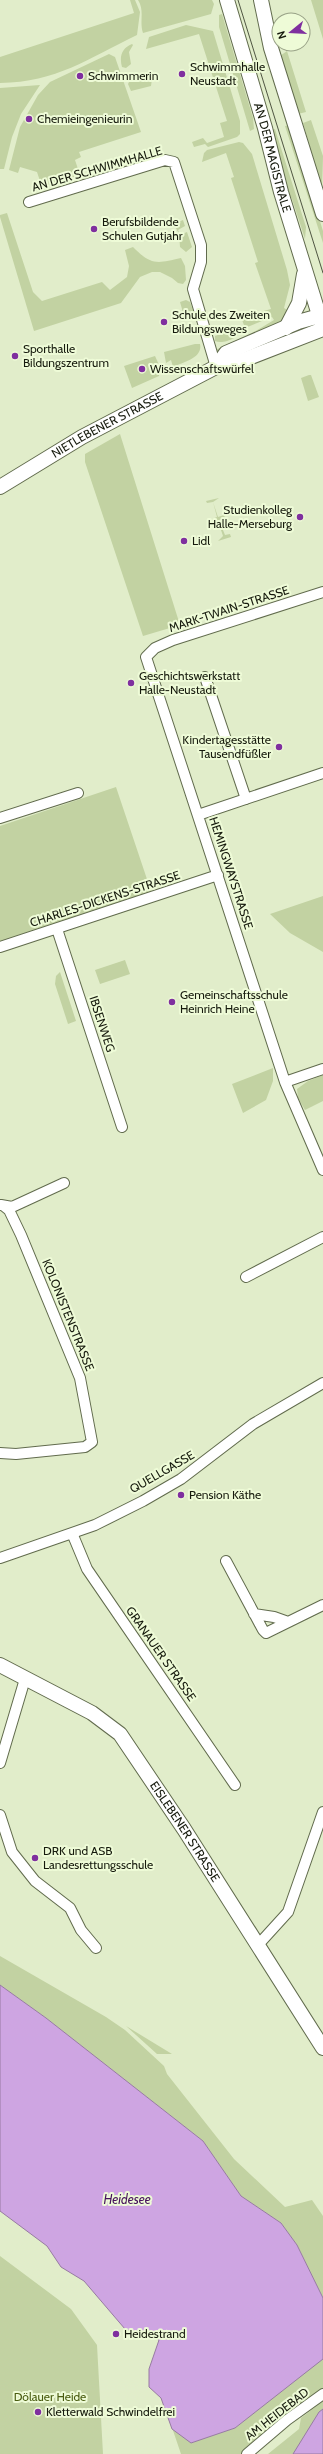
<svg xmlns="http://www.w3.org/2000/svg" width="323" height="2454" viewBox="0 0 323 2454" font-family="Cabin,sans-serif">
	<rect width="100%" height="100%" fill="#e1edca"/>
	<!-- green -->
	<path fill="#c2d2a2" d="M130 0H135L140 12 137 35C87 59 57 82 0 83V57L134 13Z
		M138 0H212L214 4 211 14 143 33C139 21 145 11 138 0Z
		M311 0H323V39Z
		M222 14 253 118 254 129 250 131 219 27V15Z
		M186 25 213 31 240 121V134L237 137 208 147 205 144 194 147 192 142 203 138 207 143 224 137 220 123 227 121 199 34 146 49 149 37Z
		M132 44 133 45 129 52 131 64 126 68 122 67C119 56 122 48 132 44Z
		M287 51 306 112 298 114 280 56Z
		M109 54 115 57 141 132 79 152 81 157 75 160 80 175 42 187 37 172 20 167 18 173 9 170 20 127 38 95 50 82Z
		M146 74 152 79 151 86 131 91 128 84 130 80 133 78 139 80 141 75Z
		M40 85 21 114 12 137 4 169H0V88Z
		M311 120 323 156 322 188 303 123Z
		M290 125 323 231V243L285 126Z
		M275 129 306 227 305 239 292 199 283 185 270 130Z
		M239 142 243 143 252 154 287 270 290 285 284 308 289 311 277 327 216 353 215 350 242 339 274 320 272 317 245 328 241 317 271 309 255 263 258 262 231 178 234 177 226 153 202 162 204 153 207 150Z
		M7 213 33 292 42 301 102 282 110 290 127 277 129 266 125 250 133 247C151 265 156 264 181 258L185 266 186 280 183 284 178 283 172 278 160 272H152L140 277 121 303 34 331 0 217V215Z
		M183 220 185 226 178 230 180 235 187 232 192 247 186 252 180 247 179 234 174 224Z
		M186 300 190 302 194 313 184 316 180 302Z
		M239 327 242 329C241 337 223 345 215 341V336Z
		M195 344H200C203 358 184 362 173 367L171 360 166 363 164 352Z
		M155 356 160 367 159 376 132 388 124 366Z
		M309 375H311L319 397 308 401 301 378Z
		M120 434 180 625 143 636 85 462V454Z
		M219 498 213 502 218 517 224 515 225 518 219 520 225 535 230 534 231 537 218 541 223 536 218 521 213 523 212 519 217 517 213 502 207 503 206 501Z
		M116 787 153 897 0 947V826Z
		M323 896V952L290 933 270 914Z
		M125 960 130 974 100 984 95 970Z
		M60 972 76 1021 68 1024 55 984 56 976Z
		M273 1068V1081L266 1100 243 1113 232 1084Z
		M323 1075V1101L305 1110 298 1098 297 1089 308 1081Z
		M0 1956 106 2017 125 2030 164 2066 167 2074 234 2159 285 2207 312 2200 323 2216V2298L297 2245 281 2223 241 2196 203 2141 46 2018 0 1985Z
		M126 2026 172 2054H157Z
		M0 2256 71 2309 97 2345 103 2454H0Z
		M323 2358V2391L242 2454H181L164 2404 173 2401 191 2443 235 2428Z
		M323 2401V2428L312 2454H268L299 2429 301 2418Z"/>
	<!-- water -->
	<path fill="#cea5e2" stroke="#977ba2" d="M0 1985 46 2018 203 2141 241 2196 281 2223 297 2245 323 2298V2359L235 2428 191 2443 172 2429 161 2398 149 2387V2369L159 2340 125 2329 84 2281 61 2267 47 2246 0 2211Z
		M323 2409V2454H293L319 2412Z"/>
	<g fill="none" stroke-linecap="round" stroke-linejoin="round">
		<!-- street casing -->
		<g stroke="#616b4d" stroke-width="12">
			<path id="street" d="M29 202 165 160 174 162 201 245V262L193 289 216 367
				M323 592 173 640 155 648 146 657 285 1082 323 1170
				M205 677 246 799
				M198 815 323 773
				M0 818 78 793
				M57 929 122 1127
				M0 947 218 875
				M285 1082 323 1069
				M1 1205 12 1207 64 1183
				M246 1277 323 1237
				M0 1453 16 1454 85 1447 92 1442 80 1378 21 1235 9 1210 4 1206
				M72 1533 87 1569 235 1785
				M0 1558 95 1525 143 1501 181 1479 253 1424 323 1383
				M226 1561 263 1630 266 1633 323 1605
				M254 1614 274 1617 288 1622
				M0 1763 25 1679
				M0 1815 12 1852 35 1881 70 1908 81 1930 96 1948
				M258 1945 288 1912 323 1812
				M247 2454 287 2420 323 2394"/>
		</g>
		<!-- secondary casing -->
		<g stroke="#616b4d" stroke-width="16">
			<g id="secondary">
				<path id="s1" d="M227 0 265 128 281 192 323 328"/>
				<path d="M261 0 271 48 323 214"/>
				<path d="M286 328 299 303 304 274"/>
				<path d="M216 367 226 353 298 322 323 315"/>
				<path id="s2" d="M0 487 82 437 216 367 233 364 323 329"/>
				<path id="s3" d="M0 1665 92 1713 120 1734 184 1829 323 2048"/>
			</g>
		</g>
		<!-- street -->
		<use href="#street" stroke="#fff" stroke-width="10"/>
		<!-- secondary -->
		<use href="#secondary" stroke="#fff" stroke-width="14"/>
		<!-- tram -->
		<path stroke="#4f5542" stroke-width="1" d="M238 0 323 273"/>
	</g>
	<!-- markers -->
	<g fill="#7f2f9f" stroke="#eefbd7" stroke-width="1.5">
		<circle cx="182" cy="74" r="4"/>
		<circle cx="80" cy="76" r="4"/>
		<circle cx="29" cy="119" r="4"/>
		<circle cx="94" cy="229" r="4"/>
		<circle cx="164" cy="322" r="4"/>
		<circle cx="15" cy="356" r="4"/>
		<circle cx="142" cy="369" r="4"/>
		<circle cx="300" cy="517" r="4"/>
		<circle cx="184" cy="541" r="4"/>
		<circle cx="131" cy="683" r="4"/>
		<circle cx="279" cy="747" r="4"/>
		<circle cx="172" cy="1002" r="4"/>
		<circle cx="181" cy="1495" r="4"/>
		<circle cx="35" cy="1858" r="4"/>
		<circle cx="116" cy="2334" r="4"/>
		<circle cx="38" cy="2412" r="4"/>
	</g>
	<g text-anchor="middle" stroke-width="4" stroke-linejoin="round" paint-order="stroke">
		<!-- poi labels -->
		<g font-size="12" fill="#161a0d" stroke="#eefbd7" text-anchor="start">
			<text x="190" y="71">Schwimmhalle<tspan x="190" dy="14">Neustadt</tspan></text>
			<text x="88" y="80">Schwimmerin</text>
			<text x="37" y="123">Chemieingenieurin</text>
			<text x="102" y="226">Berufsbildende<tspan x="102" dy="14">Schulen Gutjahr</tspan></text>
			<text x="172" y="319">Schule des Zweiten<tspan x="172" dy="14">Bildungsweges</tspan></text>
			<text x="23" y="353">Sporthalle<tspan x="23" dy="14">Bildungszentrum</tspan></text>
			<text x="150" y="373">Wissenschaftswürfel</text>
			<text x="292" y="514" text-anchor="end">Studienkolleg<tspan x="292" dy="14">Halle-Merseburg</tspan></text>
			<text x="192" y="545">Lidl</text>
			<text x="139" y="680">Geschichtswerkstatt<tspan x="139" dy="14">Halle-Neustadt</tspan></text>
			<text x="271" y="744" text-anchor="end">Kindertagesstätte<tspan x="271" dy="14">Tausendfüßler</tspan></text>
			<text x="180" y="999">Gemeinschaftsschule<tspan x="180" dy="14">Heinrich Heine</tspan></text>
			<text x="189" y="1499">Pension Käthe</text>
			<text x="43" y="1855">DRK und ASB<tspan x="43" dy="14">Landesrettungsschule</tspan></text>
			<text x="124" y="2338">Heidestrand</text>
			<text x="46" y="2416">Kletterwald Schwindelfrei</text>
		</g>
		<!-- street labels -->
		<g font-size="12" fill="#161a0d" stroke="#eefbd7">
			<text dy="4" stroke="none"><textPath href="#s1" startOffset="164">AN DER MAGISTRALE</textPath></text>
			<text transform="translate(97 169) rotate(-16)" y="4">AN DER SCHWIMMHALLE</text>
			<text dy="4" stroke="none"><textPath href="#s2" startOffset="124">NIETLEBENER STRASSE</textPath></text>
			<text transform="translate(229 609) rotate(-18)" y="4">MARK-TWAIN-STRASSE</text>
			<text transform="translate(231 873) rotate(72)" y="4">HEMINGWAYSTRASSE</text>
			<text transform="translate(105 899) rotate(-18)" y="4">CHARLES-DICKENS-STRASSE</text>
			<text transform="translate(102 1024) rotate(72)" y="4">IBSENWEG</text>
			<text transform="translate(68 1315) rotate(68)" y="4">KOLONISTENSTRASSE</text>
			<text transform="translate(162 1472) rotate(-30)" y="4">QUELLGASSE</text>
			<text transform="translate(161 1654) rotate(55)" y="4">GRANAUER STRASSE</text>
			<text dy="4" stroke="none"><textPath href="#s3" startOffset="256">EISLEBENER STRASSE</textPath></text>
			<text transform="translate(277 2414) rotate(-38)" y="4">AM HEIDEBAD</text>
		</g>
		<!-- park labels -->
		<g font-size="12" fill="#4a5d11" stroke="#eefbd7">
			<text x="50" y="2401">Dölauer Heide</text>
		</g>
		<!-- water labels -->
		<g font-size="13" font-style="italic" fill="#46125a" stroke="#eefbd7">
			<text x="127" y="2204">Heidesee</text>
		</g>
	</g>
	<!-- north arrow -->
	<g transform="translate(291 32) rotate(252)"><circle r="19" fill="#eefbd7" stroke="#98a186"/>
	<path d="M0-3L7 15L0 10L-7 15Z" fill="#7f2f9f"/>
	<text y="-6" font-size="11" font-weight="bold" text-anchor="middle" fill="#161a0d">N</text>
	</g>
</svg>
